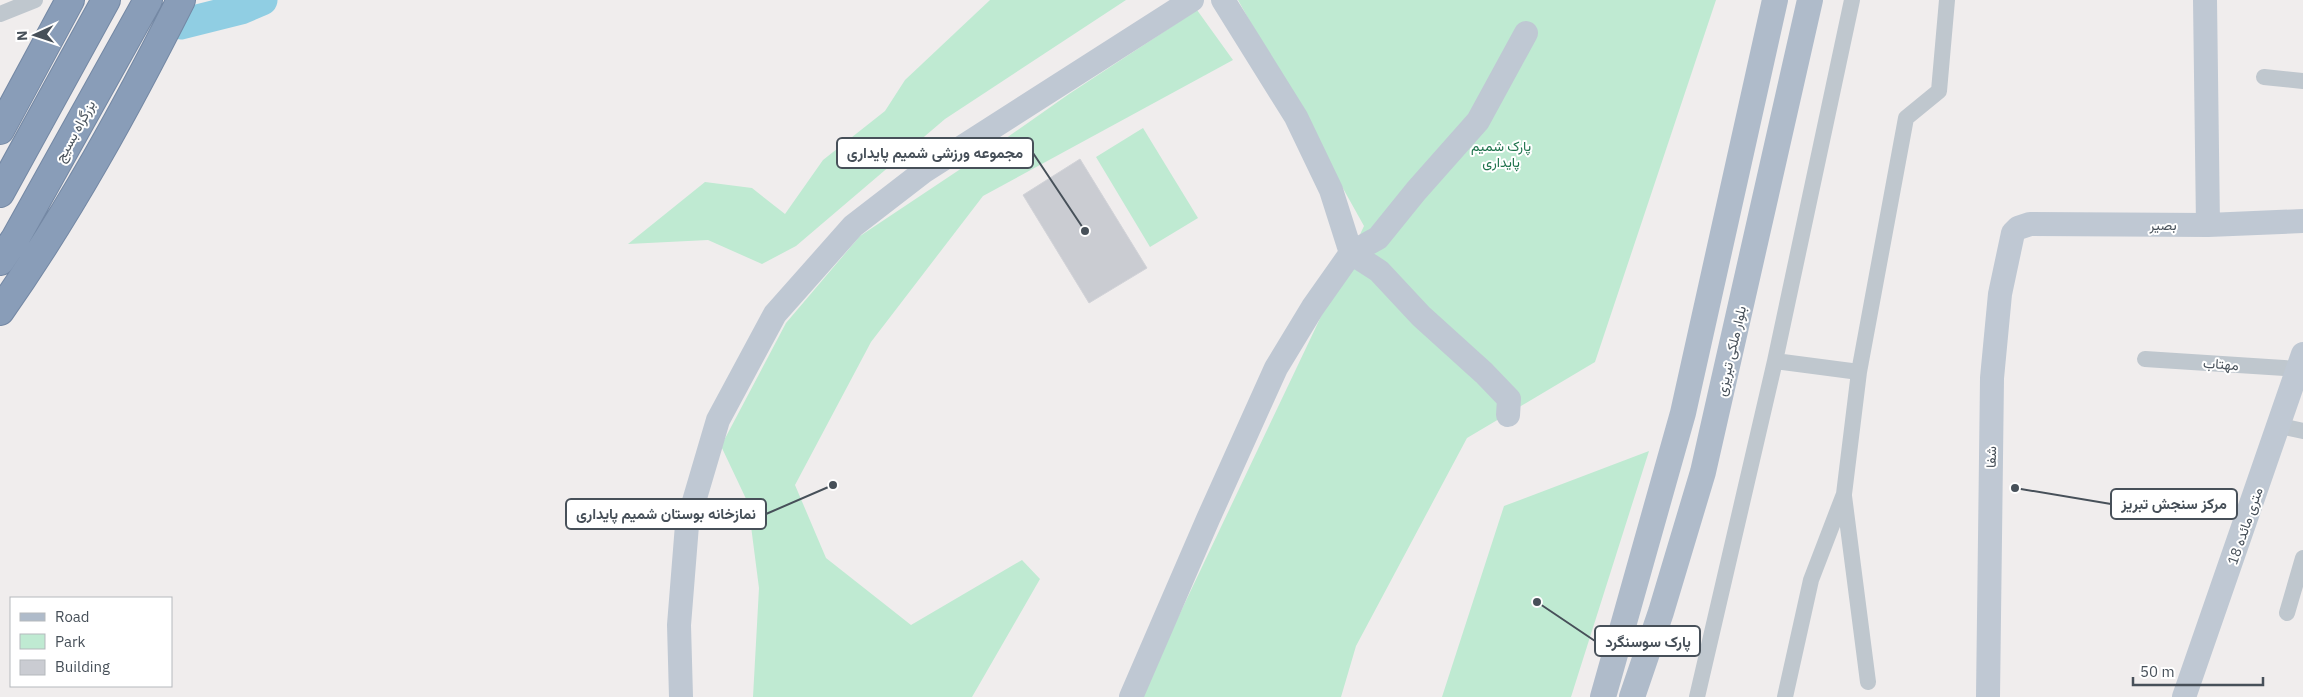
<svg xmlns="http://www.w3.org/2000/svg" width="2303" height="697" viewBox="0 0 2303 697" font-family="'IBM Plex Sans',Vazirmatn,sans-serif">
	<rect width="100%" height="100%" fill="#f0eded"/>
	<!-- green -->
	<path fill="#bfead2" d="M990 0H1126L945 119 796 246 762 264 708 240 628 244 705 182 752 188 785 214 823 160 885 111 905 80Z
		M1238 0H1716L1595 362 1467 438 1356 646 1341 697H1143L1144 689 1364 226Z
		M1197 10 1233 60 983 196 871 342 795 485 826 558 911 625 1022 560 1040 579 972 697H753L759 588 748 503 721 446 786 323 860 236 995 146 1069 94Z
		M1143 128 1198 218 1150 247 1096 157Z
		M1649 451 1571 697H1442L1504 506Z"/>
	<g fill="none" stroke-linecap="round" stroke-linejoin="round">
		<!-- river -->
		<path stroke="#90cee3" stroke-width="31" d="M181 24 241 9 262 0"/>
	</g>
	<!-- building -->
	<path fill="#caccd2" stroke="#d2d3d8" d="M1080 159 1147 268 1089 303 1023 195Z"/>
	<g fill="none" stroke-linecap="round" stroke-linejoin="round">
		<!-- highway casing -->
		<g stroke="#7488a4" stroke-width="30">
			<path id="highway" d="M0 130 70 0
				M0 193 106 0
				M0 261 15 239 148 0
				M0 311C69 213 127 107 181 0"/>
		</g>
		<!-- street -->
		<path stroke="#bfc7ce" stroke-width="16" d="M0 14 35 0
			M2264 77 2303 81
			M2145 359 2298 369
			M1775 361 1859 372
			M2280 426 2303 431
			M1844 496 1868 682
			M2287 613 2303 558
			M1697 697 1775 361 1852 0
			M1785 697 1811 580 1844 494 1859 372 1906 118 1939 91 1947 0"/>
		<!-- secondary -->
		<path stroke="#bfc8d3" stroke-width="24" d="M2205 0 2208 225
			M1508 415 1509 399 1484 373 1421 316 1379 271 1351 253 1378 238 1416 191 1478 121 1526 33
			M681 697 679 625 687 525 718 420 775 314 853 226 923 172 1192 0
			M1131 697 1208 519 1276 368 1313 307 1351 253 1331 190 1296 117 1223 0
			M1988 697 1992 378 2000 294 2013 233 2018 228 2030 224 2208 225 2303 221
			M2184 697 2303 354"/>
		<!-- primary -->
		<path stroke="#afbbca" stroke-width="26" d="M1603 697 1683 413 1775 0
			M1632 697 1661 612 1703 472 1810 0"/>
		<!-- highway -->
		<use href="#highway" stroke="#899db8" stroke-width="28"/>
	</g>
	<g text-anchor="middle" stroke-width="4" stroke-linejoin="round" paint-order="stroke">
		<!-- street labels -->
		<g font-size="14" fill="#475059" stroke="#fff">
			<text transform="translate(75 131) rotate(-61)" y="5">بزرگراه بسیج</text>
			<text x="2163" y="230">بصیر</text>
			<text transform="translate(1731 351) rotate(-77)" y="5">بلوار ملکى تبریزى</text>
			<text transform="translate(2221 364) rotate(4)" y="5">مهتاب</text>
			<text transform="translate(1991 457) rotate(-89)" y="5">شفا</text>
			<text transform="translate(2245 526) rotate(-71)" y="5">18 متری مائده</text>
		</g>
		<!-- park labels -->
		<g font-size="14" fill="#1f734d" stroke="#fff">
			<text x="1501" y="151">پارک شمیم<tspan x="1501" dy="16">پایداری</tspan></text>
		</g>
	</g>
	<!-- callouts -->
	<path fill="none" stroke="#475059" stroke-width="2" d="M1085 231L1033 153M2015 488L2111 504M833 485L766 514M1537 602L1595 641"/>
	<g fill="#475059" stroke="#fff" stroke-width="2">
		<circle cx="1085" cy="231" r="5"/>
		<circle cx="2015" cy="488" r="5"/>
		<circle cx="833" cy="485" r="5"/>
		<circle cx="1537" cy="602" r="5"/>
	</g>
	<g fill="#fff" stroke="#475059" stroke-width="2">
		<rect x="837" y="138" width="196" height="30" rx="5"/>
		<rect x="2111" y="489" width="126" height="30" rx="5"/>
		<rect x="566" y="499" width="200" height="30" rx="5"/>
		<rect x="1595" y="626" width="105" height="30" rx="5"/>
	</g>
	<g font-size="15" text-anchor="middle" font-weight="bold" fill="#475059">
		<text x="935" y="158">مجموعه ورزشی شمیم پایداری</text>
		<text x="2174" y="509">مرکز سنجش تبریز</text>
		<text x="666" y="519">نمازخانه بوستان شمیم پایداری</text>
		<text x="1648" y="647">پارک سوسنگرد</text>
	</g>
	<!-- legend -->
	<rect x="10" y="597" width="162" height="90" fill="#ffffff" stroke="#b5b9bd"/>
	<rect x="20" y="613" width="25" height="8" fill="#afbbca" stroke="#b5b9bd"/>
	<text x="55" y="622" font-size="15" fill="#475059">Road</text>
	<rect x="20" y="634" width="25" height="15" fill="#bfead2" stroke="#b5b9bd"/>
	<text x="55" y="647" font-size="15" fill="#475059">Park</text>
	<rect x="20" y="660" width="25" height="15" fill="#caccd2" stroke="#b5b9bd"/>
	<text x="55" y="672" font-size="15" fill="#475059">Building</text>
	<!-- north arrow -->
	<g transform="translate(35 35) rotate(267)" stroke="#ffffff" stroke-width="4" paint-order="stroke">
	<path d="M0-4L9 19L0 12L-9 19Z" fill="#475059"/>
	<text y="-8" font-size="14" font-weight="bold" text-anchor="middle" fill="#475059">N</text>
	</g>
	<!-- scale -->
	<path d="M2133 677v8h130v-8" fill="none" stroke="#475059" stroke-width="2.5"/>
	<text x="2140" y="677" font-size="15" fill="#475059" stroke="#ffffff" stroke-width="4" paint-order="stroke">50 m</text>
</svg>
